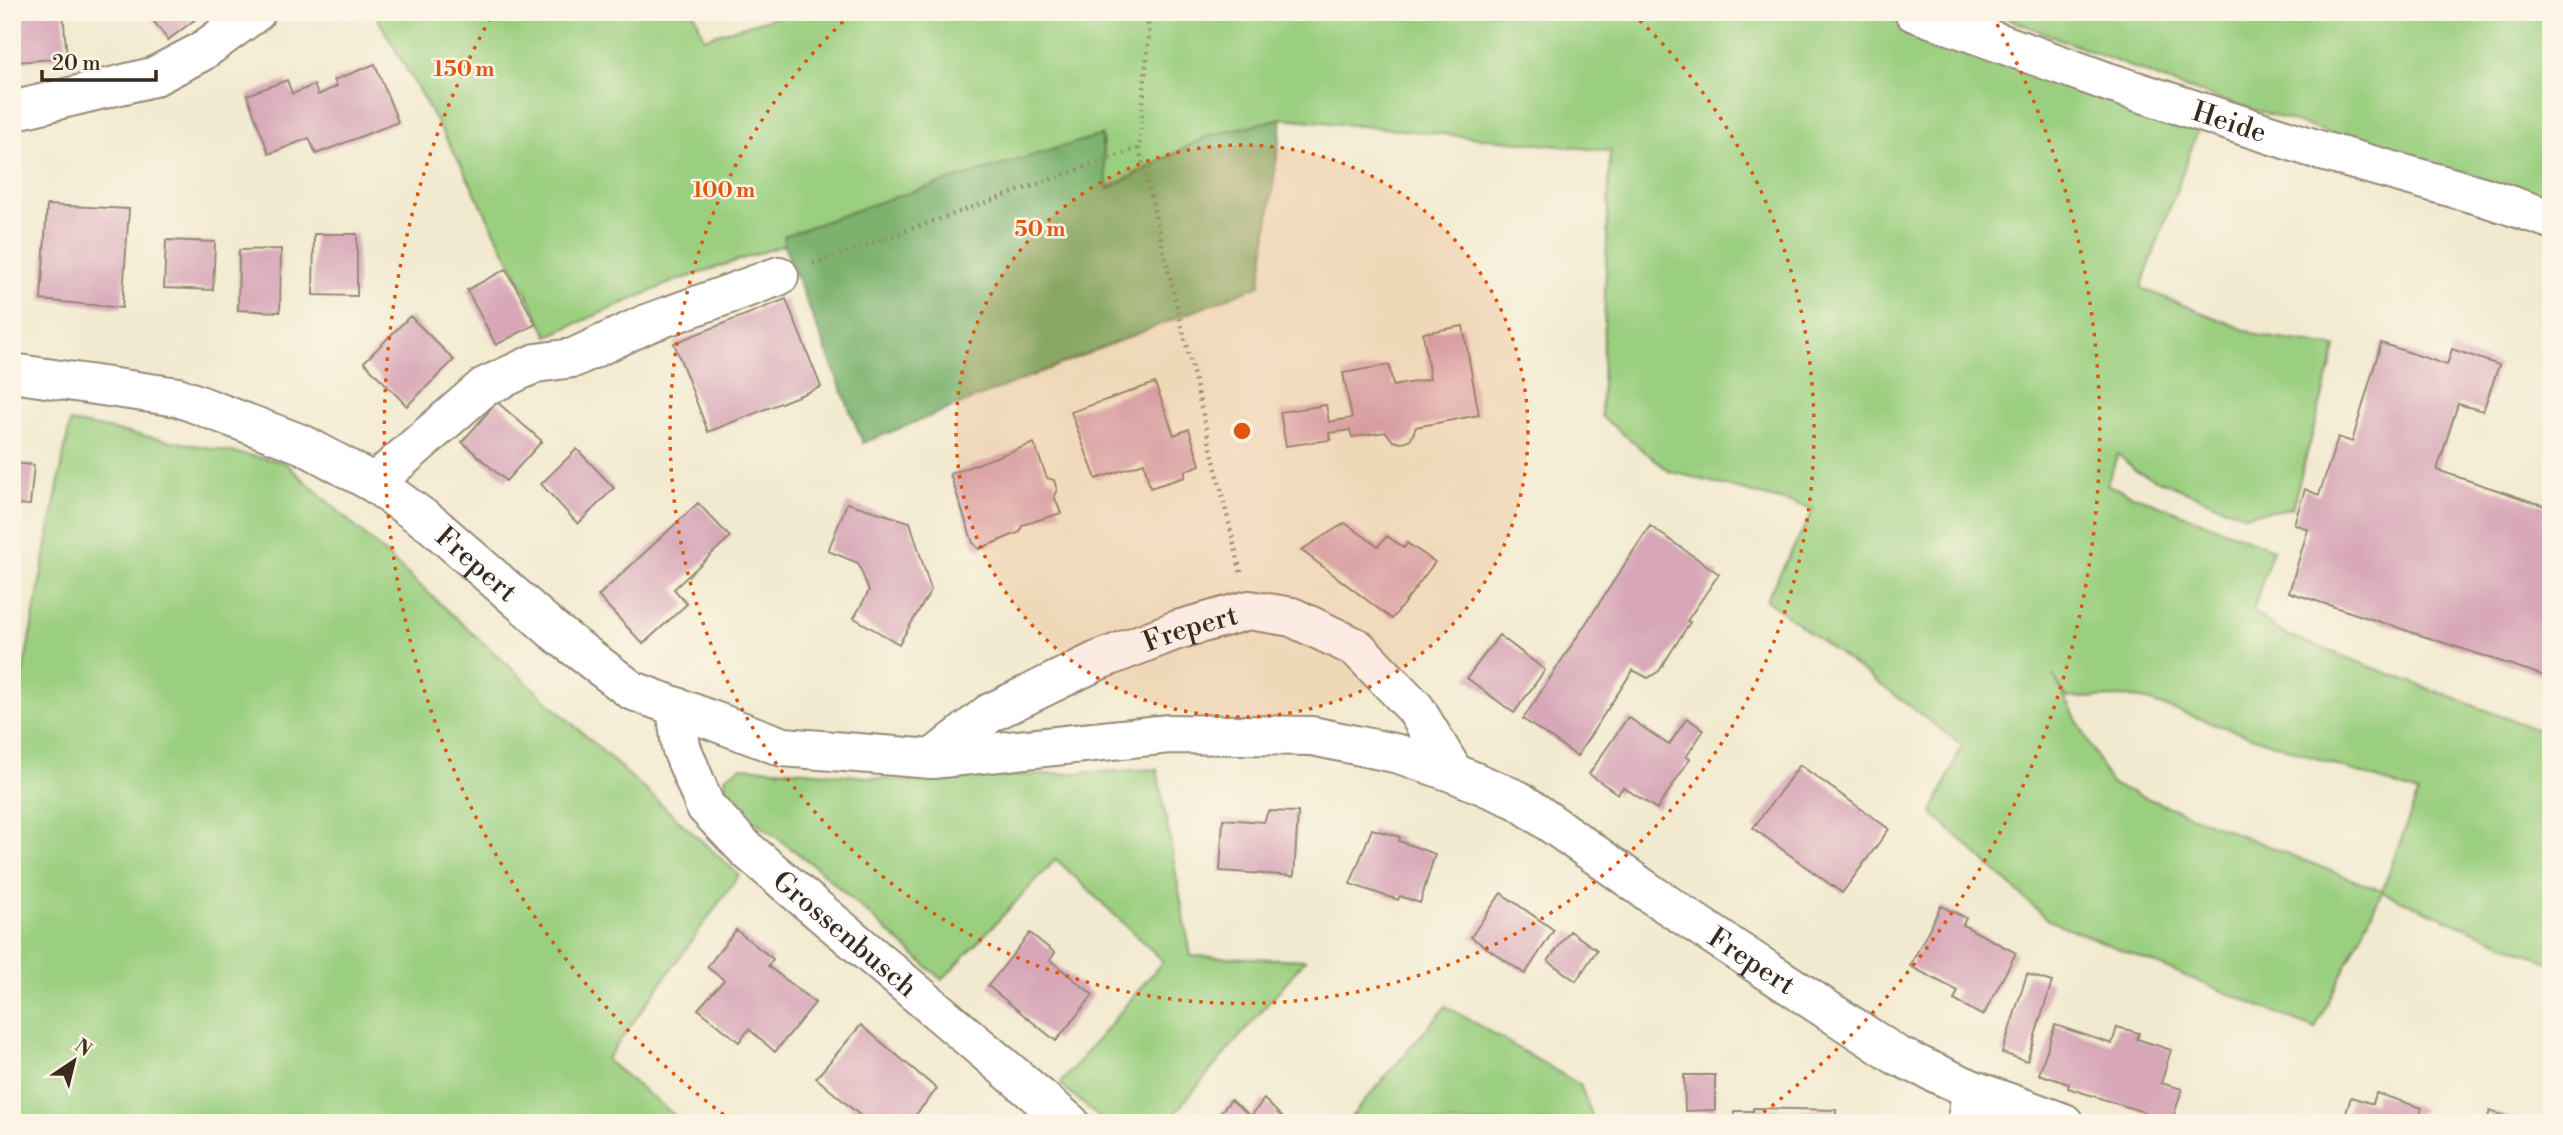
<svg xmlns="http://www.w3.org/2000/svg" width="2563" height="1135" viewBox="0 0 2563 1135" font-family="'Libre Bodoni',serif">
	<rect width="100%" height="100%" fill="#fcf5e5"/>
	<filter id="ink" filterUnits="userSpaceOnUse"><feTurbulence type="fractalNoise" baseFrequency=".0143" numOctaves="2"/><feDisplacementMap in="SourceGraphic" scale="14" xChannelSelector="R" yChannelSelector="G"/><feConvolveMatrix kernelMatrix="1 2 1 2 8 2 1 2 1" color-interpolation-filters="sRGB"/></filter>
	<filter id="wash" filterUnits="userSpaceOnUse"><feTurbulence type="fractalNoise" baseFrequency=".00686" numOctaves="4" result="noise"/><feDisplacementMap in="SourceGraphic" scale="28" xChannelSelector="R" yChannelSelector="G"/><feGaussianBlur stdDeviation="1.57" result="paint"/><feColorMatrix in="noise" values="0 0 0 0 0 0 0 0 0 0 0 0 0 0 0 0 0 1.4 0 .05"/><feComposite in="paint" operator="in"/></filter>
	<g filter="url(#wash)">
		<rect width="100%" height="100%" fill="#f2ead0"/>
		<!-- green -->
		<path fill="#9bcf80" stroke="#6b7c4f" stroke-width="2" fill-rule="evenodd" d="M374 12H694L704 38 792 12H1878L2067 88 2198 130 2141 288 2260 336 2336 347 2292 508 2243 515 2136 471 2118 454 2107 485 2273 549 2253 611 2282 633 2551 735V963L2382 892 2315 1029 2048 920 1932 813 1962 745 1766 600 1814 509 1669 471 1601 416 1610 151 1282 118 1208 136 1107 189 1102 136 784 236V245L670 283 548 336 461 165ZM2053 675 2068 698 2136 697 2418 793 2382 891 2111 784Z
			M1991 12H2551V202L2182 87Z
			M70 422 284 462 739 875 606 1060 684 1123H12V689H20Z
			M741 767 805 771 906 781 1157 769 1191 956 1305 960 1166 1123H1106L1060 1084 1163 961 1056 859 942 980 817 868 727 800 725 777Z
			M1446 1006 1580 1085 1595 1123H1346Z"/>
		<!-- forest -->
		<path fill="#7cb26e" stroke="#5c6e46" stroke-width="2" d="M1282 118 1260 285 863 443 784 245V236L882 201 1101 135 1108 189 1208 136Z"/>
		<g id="blocks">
			<!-- building -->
			<path fill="#d7a6b7" d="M12 12H63L67 58 16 62Z
				M147 12H205L168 40Z
				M375 64 398 122 316 154 309 138 269 154 247 95 287 80 292 94 314 85 318 95 337 86 334 80Z
				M47 205 129 209 122 308 41 300Z
				M314 234H357V296L313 295Z
				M166 240 215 242 213 290 164 288Z
				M281 249 280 312 238 310 239 250Z
				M506 269 536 324 496 345 467 290Z
				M786 299 821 387 708 432 674 343Z
				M410 316 454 360 407 406 364 362Z
				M1463 326 1479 415 1416 427 1411 439 1401 443 1393 441 1386 432 1352 437 1350 430 1329 433 1330 440 1286 446 1280 412 1326 405 1329 422 1352 418 1343 373 1389 365 1393 386 1430 379 1423 333Z
				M2381 343 2447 365 2452 349 2499 365 2483 411 2458 404 2437 470 2551 508V678L2289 592 2308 529 2294 524 2305 489 2319 495 2338 437 2352 442Z
				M1155 383 1174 435 1189 429 1200 465 1185 471V477L1150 488 1144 463 1096 479 1071 412Z
				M497 402 542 441 506 481 462 442Z
				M1034 443 1047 478 1054 480 1057 490 1054 496 1061 513 1022 525 1020 532 979 549 973 543 950 474Z
				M577 449 614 488 578 524 541 484Z
				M12 463 34 465 30 505 12 504Z
				M698 503 730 537 674 589 687 604 643 644 598 596Z
				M847 503 910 522 931 590 899 644 854 618 869 591 858 563 828 551Z
				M1345 523 1378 546 1387 536 1404 548 1407 543 1435 562 1392 619 1301 550Z
				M1650 526 1719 574 1687 621 1690 622 1659 671 1648 678 1633 670 1577 756 1523 719Z
				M1499 635 1545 670 1514 713 1467 678Z
				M1628 717 1669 745 1687 718 1704 730 1686 757 1690 759 1657 809 1623 787 1618 794 1589 774Z
				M1800 765 1889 829 1842 893 1753 828Z
				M1268 811 1298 812 1294 876 1220 871 1223 819 1264 822Z
				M1372 829 1400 837 1399 841 1435 854 1420 903 1400 896 1398 900 1350 884Z
				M1501 893 1554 930 1525 974 1471 937Z
				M1941 906 1966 918 1963 925 2016 953 1983 1016 1954 1000 1958 991 1910 966Z
				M736 930 773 959 768 966 815 1003 775 1052 749 1029 739 1042 698 1009 724 980 707 967Z
				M1570 931 1597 950 1576 981 1548 961Z
				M1030 933 1055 953 1050 960 1093 995 1056 1041 988 986Z
				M2027 974 2052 982 2027 1061 2002 1053Z
				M861 1025 937 1089 909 1123H869L816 1078Z
				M2055 1025 2112 1044 2117 1027 2139 1033 2137 1039 2171 1050 2161 1083 2182 1089 2172 1121 2068 1088 2069 1084 2039 1074Z
				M1684 1075H1715V1110L1685 1111Z
				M2376 1093 2422 1108 2418 1123H2343L2351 1097 2373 1104Z
				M1264 1099 1288 1123H1211L1231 1100 1251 1116Z
				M1753 1108 1836 1110V1123H1734V1111H1753Z
				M2490 1111 2523 1122V1123H2486Z"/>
		</g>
	</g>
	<g filter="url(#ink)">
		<use href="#blocks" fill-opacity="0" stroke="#968a77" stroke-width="2"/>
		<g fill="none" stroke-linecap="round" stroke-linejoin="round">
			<!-- minor casing -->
			<g stroke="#968a77" stroke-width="42">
				<g id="minor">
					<path id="s1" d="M1914 12 2108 82 2322 151 2482 196 2551 219"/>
					<path d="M12 111 153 77 201 52 256 12"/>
					<path id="s2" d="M12 373 178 397 304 445 374 483 433 525 554 631 631 690 783 747 932 759 1169 734 1312 736 1399 754 1454 773 1518 800 1654 896 1896 1055 1971 1089 2064 1123"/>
					<path d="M374 483 484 387 536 363 573 358 646 324 779 276"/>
					<path id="s3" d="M676 707 681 747 705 806 747 850 1070 1123"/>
					<path id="s4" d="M932 759 990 713 1097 661 1177 630 1249 610 1292 617 1357 648 1415 708 1454 773"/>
					<path d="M1967 1123 1971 1089"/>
				</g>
			</g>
			<!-- path -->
			<path stroke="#968a77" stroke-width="4.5" stroke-dasharray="2 5" stroke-linecap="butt" d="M1139 148 1241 573
				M813 264 1139 148 1149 31 1146 12"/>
			<!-- minor -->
			<use href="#minor" stroke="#fff" stroke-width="38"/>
		</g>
	</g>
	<!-- distance rings -->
	<circle cx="1242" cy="431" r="286" fill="#df570d" fill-opacity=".12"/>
	<g fill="none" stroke="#df570d" stroke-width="3.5" stroke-dasharray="3.5 7">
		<circle cx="1242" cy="431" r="286"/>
		<path d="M1632 13A572 572 0 1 1 852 13"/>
		<path d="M732 1121A858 858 0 0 1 492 15M1992 15A858 858 0 0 1 1752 1121"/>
	</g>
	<g text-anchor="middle" stroke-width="5" stroke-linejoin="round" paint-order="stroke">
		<!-- street labels -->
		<g font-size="28" fill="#3b2a1e" stroke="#fcf5e5">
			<text dy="10" stroke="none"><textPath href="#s1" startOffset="334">Heide</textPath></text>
			<text dy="10" stroke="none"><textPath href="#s2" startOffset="513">Frepert</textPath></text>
			<text dy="10" stroke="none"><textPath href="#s4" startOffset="292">Frepert</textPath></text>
			<text dy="10" stroke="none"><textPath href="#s3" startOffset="294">Grossenbusch</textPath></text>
			<text dy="10" stroke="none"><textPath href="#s2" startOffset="1906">Frepert</textPath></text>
		</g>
	</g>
	<circle cx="1242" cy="431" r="10" fill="#df570d" stroke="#fcf5e5" stroke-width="3.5"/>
	<g font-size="21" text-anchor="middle" font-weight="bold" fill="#df570d" stroke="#fcf5e5" stroke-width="5" stroke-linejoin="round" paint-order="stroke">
		<text x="464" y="76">150 m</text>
		<text x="724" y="197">100 m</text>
		<text x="1040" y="236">50 m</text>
	</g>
	<!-- margin -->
	<rect width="2563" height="1135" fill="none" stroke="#fcf5e5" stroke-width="42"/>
	<!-- north arrow -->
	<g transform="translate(74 1061) rotate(35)" stroke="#fcf5e5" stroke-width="5" paint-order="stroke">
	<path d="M0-5L12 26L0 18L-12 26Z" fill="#3b2a1e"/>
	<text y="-10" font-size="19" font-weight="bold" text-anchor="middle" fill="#3b2a1e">N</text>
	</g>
	<!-- scale -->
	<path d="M42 70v10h114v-10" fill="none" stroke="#3b2a1e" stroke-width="3.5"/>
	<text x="52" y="70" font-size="21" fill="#3b2a1e" stroke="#fcf5e5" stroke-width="5" paint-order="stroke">20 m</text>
</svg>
